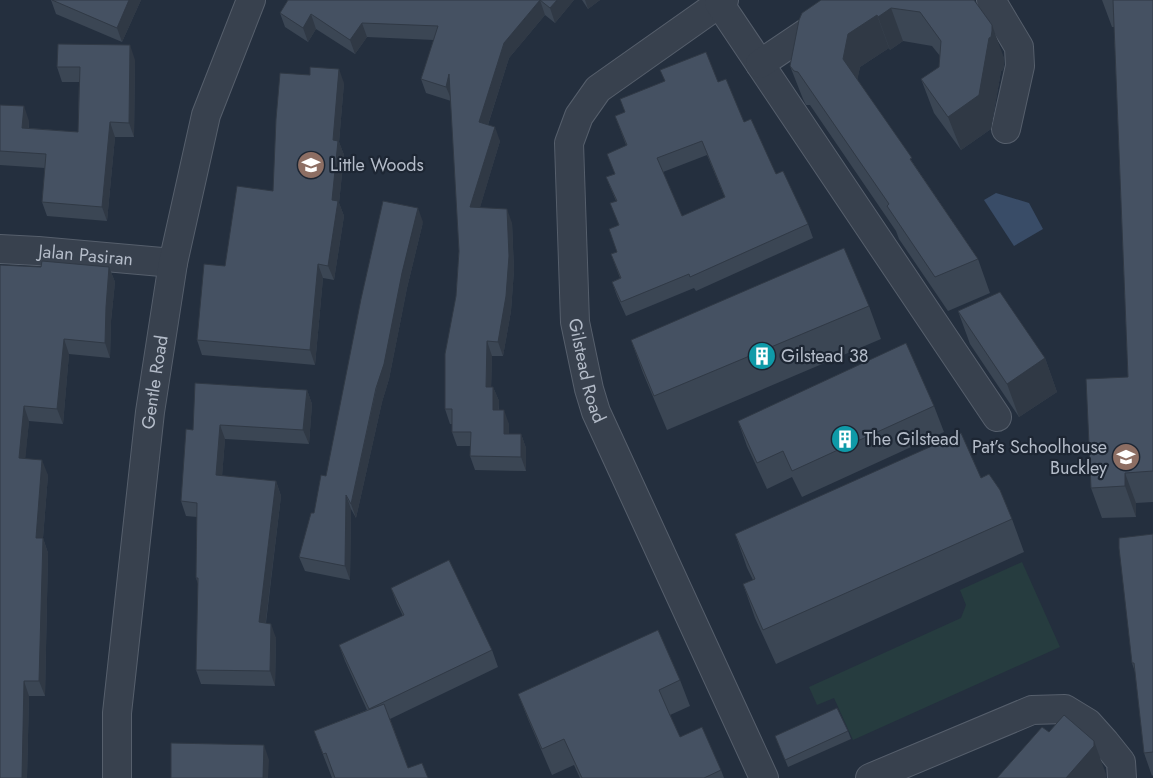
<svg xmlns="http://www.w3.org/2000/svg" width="1153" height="778" viewBox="0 0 1153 778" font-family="Jost,sans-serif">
	<rect width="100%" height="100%" fill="#242f3e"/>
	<!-- green -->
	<path fill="#263c3f" d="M1022 562 1060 647 853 740 834 698 817 705 809 687 961 618 966 605 960 590Z"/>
	<!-- water -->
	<path fill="#394c67" d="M996 193 1029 203 1043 229 1014 246 984 200Z"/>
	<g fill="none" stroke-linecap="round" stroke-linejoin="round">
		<!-- minor casing -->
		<g stroke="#565f6c" stroke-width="30">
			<g id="minor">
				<path id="s1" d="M724 0 598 89 579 116 569 143 575 322 589 389 596 412 764 778"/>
				<path d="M991 0 1019 47 1020 66 1006 129"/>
				<path d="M719 3 997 417"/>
				<path d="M760 64 855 0"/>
				<path id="s2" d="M0 249 38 251 173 263"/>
				<path id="s3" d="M117 778V713L150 412 173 263 206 115 251 0"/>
				<path d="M870 778 1032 710 1065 709 1088 723 1105 742 1121 762 1122 778"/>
			</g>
		</g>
		<!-- minor -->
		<use href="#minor" stroke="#38414e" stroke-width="28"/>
	</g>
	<!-- wall -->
	<path fill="#3b4654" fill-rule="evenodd" d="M51 0H141L122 42 56 14Z
		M288 0H574L555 23 545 15 509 58 488 125 500 141 480 207 512 223 514 270 511 311 503 356H492L491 387H493L499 401V410L509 424V434H521L526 448V471L475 470 470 456V446H457L452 432V424H450L445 409 456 296 459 251 451 101 426 93 421 79 434 40 367 37 355 54 316 29 308 42 285 27 280 13Z
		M582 0H600L588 9Z
		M974 0 1004 58V65L1003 70 1001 71 991 129 961 150 934 113 921 79 939 67 940 56 932 46 903 41 890 50 889 48 860 67 857 80 978 259 990 293 948 311 899 239 896 231 810 105H806L803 99 790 66 802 13Z
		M1063 0H1153V502L1136 503V517L1102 518 1091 488 1128 377 1114 27H1112L1102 0Z
		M135 60 134 137H115L107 221 47 216 42 202 45 168 0 165V105L29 121V128L78 132 79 82H62L57 67Z
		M718 82 808 224 813 238 696 291 694 288 626 316 617 296 612 282 620 278 611 254 617 252 618 225 616 201 606 177 614 174 626 145 615 116ZM707 155 725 198 682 216 663 172Z
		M344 83 339 142 344 155 339 203 344 216 334 280 323 278 315 365 202 355 197 340 225 266 273 191Z
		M423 222 407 288 389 379 382 402 356 518 351 509 350 580 305 571 299 557 314 513 326 476Z
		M0 265 41 267H109L115 282 111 321 110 358 69 354 63 424 29 421 25 458 48 475 43 538 48 553 45 696H29L27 778Z
		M869 306 881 339 667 430 643 373 631 340Z
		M958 311 1045 358 1057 392 1019 417 970 344Z
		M307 390 312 404 309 444 225 439 222 476 276 481 281 496 266 623 276 638 275 686 201 684 196 670 198 584 196 578 197 517 186 516 181 501 193 430Z
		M934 406 944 432 802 497 792 477 767 489 747 446 738 421Z
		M981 478 1012 519 1024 552 776 664 755 618 743 584 753 580 747 568 735 534Z
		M1153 534V775L1152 776 1144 753 1135 672 1132 663Z
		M391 588 492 650 498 667 390 719 408 768 428 778H332L314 731 367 710 345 661 339 645 403 616 397 604Z
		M680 680 690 706 670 715 680 737 721 770 724 778H580L574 765 552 775 528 719 518 694Z
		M848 731 851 739 788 767 775 736Z"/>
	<!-- shaded-wall -->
	<path fill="#303945" d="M129 0H141L122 42 117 28Z
		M540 0 545 15 509 58 484 137 479 122 504 43Z
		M557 0H574L555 23 550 8Z
		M585 0H600L588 9Z
		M891 8 903 41 890 50 878 17Z
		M311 14 316 29 308 42 303 28Z
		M877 15 889 48 860 67 855 92 843 59 848 34Z
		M362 23 367 37 355 54 350 40Z
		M992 25 1004 58V65L1003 70 1001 71 991 129 961 150 948 117Z
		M130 45 135 60 134 137 129 123Z
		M339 69 344 83 339 142 344 155 339 203 344 216 334 280 328 266 332 200 333 140Z
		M449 74 452 101 446 87Z
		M24 106 29 121 28 142 22 128Z
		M110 122 115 137 107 221 102 207Z
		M495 127 500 141 476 221 470 207Z
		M418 208 423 222 407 288 389 379 382 402 356 518 351 504 402 273Z
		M507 209 512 223 514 270 511 311 503 356 498 342Z
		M318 264 323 278 315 365 310 350Z
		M109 267 115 282 111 321 110 358 105 343 106 307Z
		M64 339 69 354 63 424 57 409Z
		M487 341 492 356 491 401 486 387Z
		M1045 358 1057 392 1019 417 1007 384Z
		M493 387 499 401 498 424 493 410Z
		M307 390 312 404 309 444 303 430Z
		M24 406 29 421 24 473 19 458Z
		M504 410 509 424V448L504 434Z
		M220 425 225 439 221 490 216 475Z
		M521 434 526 448V471L521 457Z
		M42 460 48 475 43 538 48 553 45 696 39 681 36 538Z
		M1125 473 1136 503V517L1125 486Z
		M276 481 281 496 264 636 259 622Z
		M346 495 351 509 350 580 345 566Z
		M271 624 276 638 275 686 270 671Z
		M24 681 29 696 27 778H22Z
		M1094 741 1106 774V778H1066Z
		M264 745 269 760 268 778H263Z"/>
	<!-- building -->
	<path fill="#455162" stroke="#303945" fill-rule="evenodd" d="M52 0H129L117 28Z
		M288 0H557L550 8 540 0 504 43 479 122 495 127 470 207 507 209 509 256 506 296 498 342 487 341 486 387H493V410H504V434H521V457L470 456 471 432H452V409H445V354L456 296 459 251 449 74 446 87 421 79 438 26 362 23 350 40 311 14 303 28 280 13Z
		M821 0H974L992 25V31L991 37 989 38 979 95 948 117 921 79 939 67 941 41 920 12 891 8 878 17 877 15 848 34 843 59 912 158 910 159 978 259 935 277 887 206 889 204 798 72 794 71 790 66 799 20 802 13Z
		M1113 0H1153V471L1125 473V486L1091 488 1086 379 1128 377Z
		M58 44 130 45 129 123 110 122 102 207 42 202 46 154 0 151V105L24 106 22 128 78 132 80 67H57Z
		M706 52 718 82 726 79 744 122 751 119 776 174 783 171 808 224 690 277 689 274 621 302 612 282 621 278 611 254 617 252 609 229 619 225 610 203 617 201 606 177 615 174 607 154 627 145 615 116 625 112 620 99 665 81 660 70ZM702 141 725 197 682 216 657 158Z
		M310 67 339 69 333 140 338 141 332 200 338 201 328 266 318 264 310 350 197 340 204 264 225 266 237 186 273 191 276 119 280 73 310 75Z
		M383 201 418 208 402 273 384 364 376 388 351 504 346 495 345 566 299 557 311 513H314L321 475 326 476 361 299Z
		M844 248 869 306 654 396 631 340Z
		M42 261 109 267 106 307 105 343 64 339 57 409 24 406 19 458 42 460 36 538H43L39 681H24L22 778H0V265L41 267Z
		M1000 292 1045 358 1007 384 958 311Z
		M906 343 934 406 792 471 783 451 757 463 738 421Z
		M195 383 307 390 303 430 220 425 216 475 276 481 259 622 271 624 270 671 196 670 198 578H196L197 503 181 501 186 429 193 430Z
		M961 433 981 478 989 474 1000 490 1012 519 763 630 743 584 755 579 735 534Z
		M1153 534V752L1144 753 1134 663H1132L1119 548V538Z
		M449 560 492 650 369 709 339 645 404 615 391 588Z
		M658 630 680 680 659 690 669 713 680 737 702 727 721 770 704 778H582L564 739 542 749 518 694Z
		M384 704 408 768 422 763 428 778H335L326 753 323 754 314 731Z
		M837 708 848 731 785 760 775 736Z
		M1064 715 1094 741V746L1066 778H997L1042 727 1049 732Z
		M171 743 264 745 263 778H171Z"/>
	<!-- icons -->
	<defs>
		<g id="school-disc" transform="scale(1.4375)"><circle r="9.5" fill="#8d6e63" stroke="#1d2633"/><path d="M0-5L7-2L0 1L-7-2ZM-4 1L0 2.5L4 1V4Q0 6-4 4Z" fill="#fff"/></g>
		<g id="building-disc" transform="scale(1.4375)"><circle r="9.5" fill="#0f9aa8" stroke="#1d2633"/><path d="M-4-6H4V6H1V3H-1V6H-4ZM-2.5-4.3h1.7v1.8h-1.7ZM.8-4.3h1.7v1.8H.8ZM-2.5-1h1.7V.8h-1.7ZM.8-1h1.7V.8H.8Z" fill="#fff"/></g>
	</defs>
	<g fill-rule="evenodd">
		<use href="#school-disc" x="311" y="165"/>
		<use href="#building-disc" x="762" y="356"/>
		<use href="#building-disc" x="845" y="439"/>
		<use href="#school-disc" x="1126" y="457"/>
	</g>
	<g text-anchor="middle" stroke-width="4.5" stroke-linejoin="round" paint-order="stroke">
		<!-- poi labels -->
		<g font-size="18" fill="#b4bcc9" stroke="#1d2633" text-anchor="start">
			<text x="330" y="171">Little Woods</text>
			<text x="781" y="362">Gilstead 38</text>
			<text x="864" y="445">The Gilstead</text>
			<text x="1107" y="453" text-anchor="end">Pat’s Schoolhouse<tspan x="1107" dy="21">Buckley</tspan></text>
		</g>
		<!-- street labels -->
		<g font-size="18" fill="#b4bcc9" stroke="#1d2633">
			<text dy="6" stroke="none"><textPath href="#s2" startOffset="86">Jalan Pasiran</textPath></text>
			<text dy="6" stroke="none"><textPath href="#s1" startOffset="445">Gilstead Road</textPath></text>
			<text dy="6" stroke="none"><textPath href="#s3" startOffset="398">Gentle Road</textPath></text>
		</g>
	</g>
</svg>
